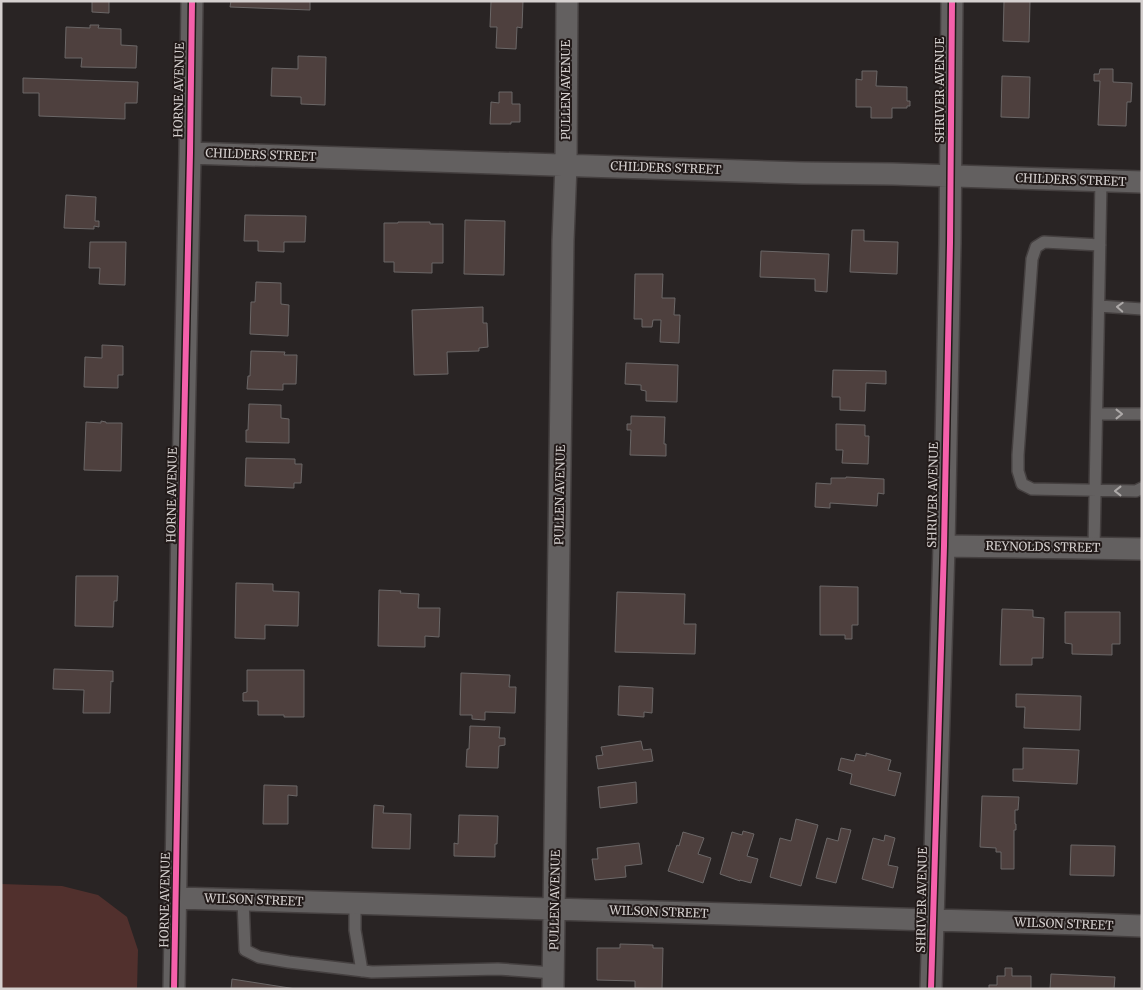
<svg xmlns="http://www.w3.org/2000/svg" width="1143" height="990" viewBox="0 0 1143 990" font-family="Merriweather,serif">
	<rect width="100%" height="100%" fill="#292424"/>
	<!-- green -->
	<path fill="#51302d" d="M1 884 62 886 98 895 127 917 138 950 137 989H1Z"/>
	<!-- building -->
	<path fill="#4e403e" stroke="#6b6767" d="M92 1H109V13L92 12Z
		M231 1H310V10L230 7Z
		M491 1H523L522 28 517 27 516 49 496 48 497 27H490Z
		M1004 1H1030L1029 42 1003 41Z
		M90 25H99L98 28 121 29V45L137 46 136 68 81 67 82 58H65L66 27 90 28Z
		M298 56 326 57 325 105 301 104V97L271 96 272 68 298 69Z
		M1100 69H1113V82L1132 83 1131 102H1127L1126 126 1098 125 1100 81H1094V74H1099Z
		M862 71H877L876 86 907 87V101H910V106H907V108H892V118H871V107H856V79L862 80Z
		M1002 76 1030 77 1029 118 1001 117Z
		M23 78 138 82 137 103H125V119L39 116V93H23Z
		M499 92H512V104H520V122H511V124H490L491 102 499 103Z
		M66 195 96 197 95 221H99V227L94 226V229L64 228Z
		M245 215 306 216 305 242H284V252L258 251V241H244Z
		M465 220 505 221 504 275 464 274Z
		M398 222H430V224H443V263H432V273L394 272V262H384V223H398Z
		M852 230H864V241L898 242 897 274 850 272Z
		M90 242H126L125 285 99 284 100 268H89Z
		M761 251 829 254 827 292 815 291V279L760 277Z
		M635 274H663L662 298H675L674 315H680L679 343 660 342 661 320H653L652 327H642V319H634Z
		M256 282 281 283V304L289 305 288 336 250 334 251 302H255Z
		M483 307V323H487L488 347 479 348V351L447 352 448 374 414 375 412 310Z
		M102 345 123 346V375H118V388L84 387 85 357 102 358Z
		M251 351 285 352 284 355H297L296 384H283V390L247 389 248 376H250Z
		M626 363 678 365 677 402 646 401V391L641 390V385L625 384Z
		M833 370 886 371V384L866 383 865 411 840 410V397H832Z
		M249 404 281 405V418L289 419V443L246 442V430H248Z
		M631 416 665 417 664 444H666V456L630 455 631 430H627V424H631Z
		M101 421 106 422V423H122L121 471 84 470 86 422 101 423Z
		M836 424 865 425V436H869L868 464 842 463 843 450H836Z
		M246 458 295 459V464H302L301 483H294V488L245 486Z
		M846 477 884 479V494L878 493 877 506 830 503V508L815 507 816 483 831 484V478H846Z
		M76 576H118L117 601H114L113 627 75 626Z
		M236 583 273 584V591L299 592 298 626 265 625V639L235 638Z
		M820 586 858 587V625H852V639H845V635H820Z
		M379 590 401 591 400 593 419 594 418 608H440L439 637 425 636V647L378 646Z
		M617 592 685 594 684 624H696L695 654 615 652Z
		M1002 609 1033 610V617L1044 618 1043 658H1032V665H1000Z
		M1065 612H1120V644H1112V655L1072 654V644L1065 643Z
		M54 669 113 671V682L111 681 110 713H83L84 690 53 689Z
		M247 670H304V717H284V715H258V701H243V693L247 692Z
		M461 673 510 675 509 687H516L515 713 485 712V720L472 719V715H460Z
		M619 686 653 688 652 713 644 712V717L618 715Z
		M1016 694 1081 696 1080 730 1024 728 1025 707H1016Z
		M470 726 500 727 499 738H505V745L499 746 498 768 466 767 467 749H469Z
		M641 741 643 750 651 749 653 761 598 769 596 756 603 755 601 747Z
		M1023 748 1079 750 1077 784 1013 781V769H1023Z
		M866 753 891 760 888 770 901 773 895 796 850 784 852 774 838 770 841 758 854 761 856 754 866 756Z
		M636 782 637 803 600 808 598 787Z
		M264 785 297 786V796L288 795V824H263Z
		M982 796 1019 797 1018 810H1015V824H1016V830H1014V869H1001V852H996V848L980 847Z
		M374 805 384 806 383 813 411 814 410 849 372 848Z
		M459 815 498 816 497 844H495V857L454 856V843L458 844Z
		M796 819 818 825 801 886 770 877 780 838 791 841Z
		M841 828 851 830 836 883 816 878 827 838 838 841Z
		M743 831 754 834 747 856 758 859 751 883 740 880V881L720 874 732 832 742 835Z
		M683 832 704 838 698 854 711 858 703 883 668 871 677 845 679 846Z
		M885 835 895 838 888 865 898 867 893 888 862 879 873 838 884 841Z
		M639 843 642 864 625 866 626 877 595 880 592 859H598L597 848Z
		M1071 845 1115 846 1114 876 1070 875Z
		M620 944 653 945V948H663L662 989 635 988V981L597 980V948H620Z
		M1005 968H1012V976H1031V989H989V985H997V976H1005Z
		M1051 974 1115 977 1114 989H1050Z
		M232 979 296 989H231Z"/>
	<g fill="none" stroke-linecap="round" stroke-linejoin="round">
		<!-- lane casing -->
		<g stroke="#454040" stroke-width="14">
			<path id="lane" d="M1100 245 1044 242 1036 247 1032 259 1018 455V471L1022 484 1032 489 1136 491 1142 488
				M1099 306 1142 309
				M1097 414H1142
				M1094 548 1101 181
				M243 900 245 950 259 957 289 962 372 972 498 969 554 973
				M355 903V930L362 971"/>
		</g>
		<!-- street casing -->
		<g stroke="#454040" stroke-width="24">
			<path id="street" d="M190 153 803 173 893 174 1142 182
				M944 546 1142 549
				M177 898 933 920 1086 924 1142 926
				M174 989 182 525 190 153 192 1
				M553 989 563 240 566 165 567 1
				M931 989 944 546 950 243 952 1"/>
		</g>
		<!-- lane -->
		<use href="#lane" stroke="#636060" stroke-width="11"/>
		<!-- street -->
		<use href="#street" stroke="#636060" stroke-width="21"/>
		<!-- cycleway casing -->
		<g stroke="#221a19" stroke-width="9">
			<path id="cycleway" d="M174 989 182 525 190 153 192 1
				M931 989 944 546 950 243 952 1"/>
		</g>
		<!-- cycleway -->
		<use href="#cycleway" stroke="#f560ab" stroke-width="6"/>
	</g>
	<!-- one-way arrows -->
	<defs><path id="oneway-chevron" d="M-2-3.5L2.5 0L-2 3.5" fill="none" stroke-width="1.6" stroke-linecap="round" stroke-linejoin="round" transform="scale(1.25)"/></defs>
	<g stroke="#ada9a8">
		<use href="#oneway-chevron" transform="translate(1120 307) rotate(-177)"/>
		<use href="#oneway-chevron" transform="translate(1119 414)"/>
		<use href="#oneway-chevron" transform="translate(1118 491) rotate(180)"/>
	</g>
	<g text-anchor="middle" stroke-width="4" stroke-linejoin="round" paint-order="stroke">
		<!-- street labels -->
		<g font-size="12" fill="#d5d0cf" stroke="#221a19">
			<text transform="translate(179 90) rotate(-89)" y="4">HORNE AVENUE</text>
			<text transform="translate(566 90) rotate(-90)" y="4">PULLEN AVENUE</text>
			<text transform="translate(940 90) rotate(-90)" y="4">SHRIVER AVENUE</text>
			<text transform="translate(261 155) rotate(2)" y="4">CHILDERS STREET</text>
			<text transform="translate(666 168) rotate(2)" y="4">CHILDERS STREET</text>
			<text transform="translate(1071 180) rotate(2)" y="4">CHILDERS STREET</text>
			<text transform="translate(172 495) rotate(-89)" y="4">HORNE AVENUE</text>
			<text transform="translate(560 495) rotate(-89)" y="4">PULLEN AVENUE</text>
			<text transform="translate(933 495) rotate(-89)" y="4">SHRIVER AVENUE</text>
			<text transform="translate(1043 547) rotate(1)" y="4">REYNOLDS STREET</text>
			<text transform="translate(165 900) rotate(-89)" y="4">HORNE AVENUE</text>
			<text transform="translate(254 900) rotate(2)" y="4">WILSON STREET</text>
			<text transform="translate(555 900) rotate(-89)" y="4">PULLEN AVENUE</text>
			<text transform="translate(922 900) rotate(-89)" y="4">SHRIVER AVENUE</text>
			<text transform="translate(659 912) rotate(2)" y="4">WILSON STREET</text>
			<text transform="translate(1064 924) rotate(2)" y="4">WILSON STREET</text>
		</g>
	</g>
	<!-- border -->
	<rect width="1143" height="990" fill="none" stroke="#d5d0cf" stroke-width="5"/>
</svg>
